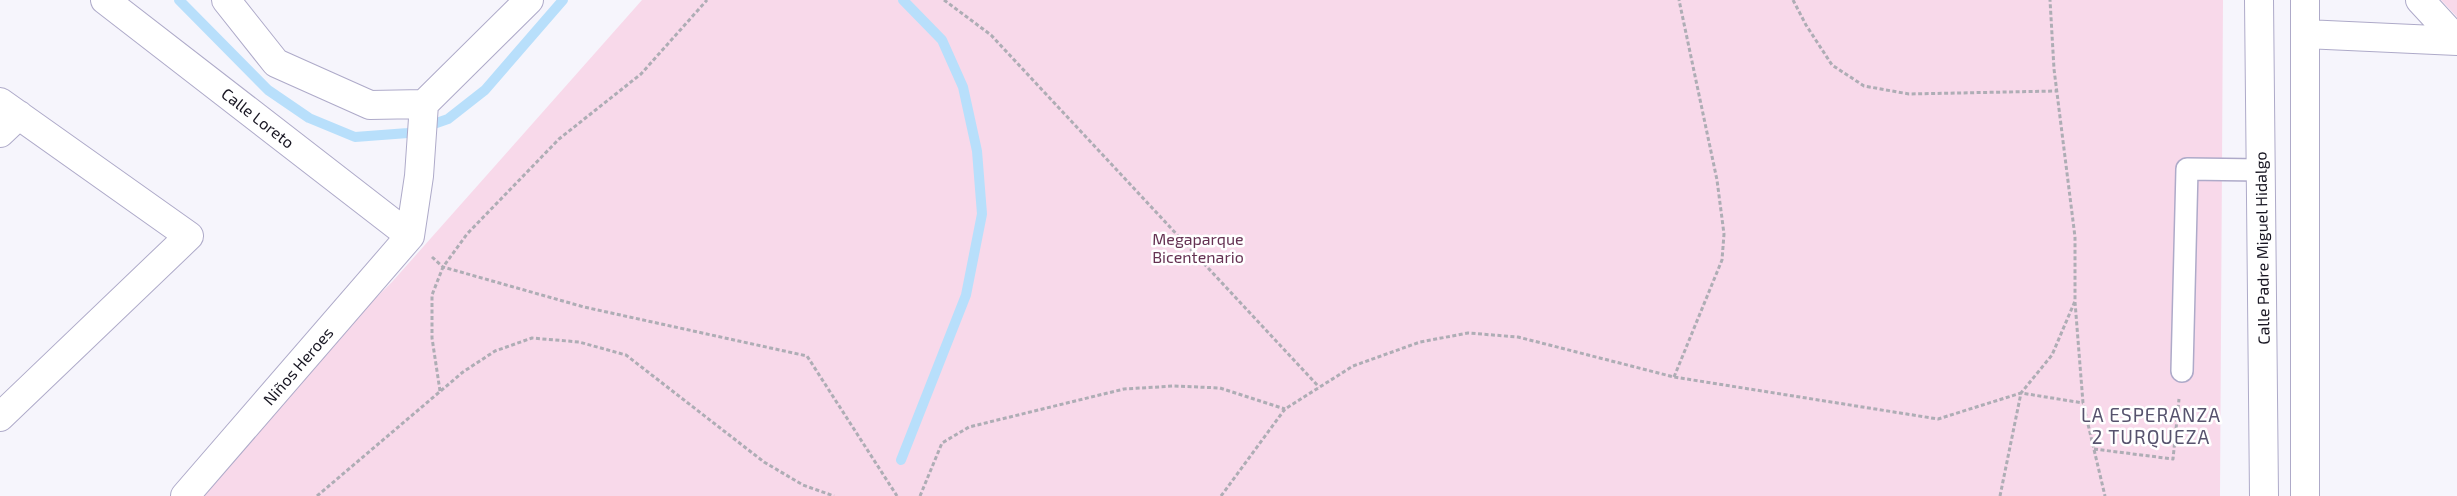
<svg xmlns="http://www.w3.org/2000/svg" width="2457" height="496" viewBox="0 0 2457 496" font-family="'Exo 2',sans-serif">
	<rect width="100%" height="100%" fill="#f6f5fc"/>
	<!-- green -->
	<path fill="#f8d9ea" d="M642 0H2223L2220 496H173L392 282Z
		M2441 0H2457V17Z"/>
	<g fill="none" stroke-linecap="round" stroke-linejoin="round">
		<!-- stream -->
		<path stroke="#b8dffb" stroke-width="10" d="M179 0 268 90 309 118 355 137 408 133 448 119 485 90 563 0
			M901 460 966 295 982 214 977 151 963 87 942 40 903 0"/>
		<!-- lane casing -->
		<g stroke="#aeaac9" stroke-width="24">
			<path id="lane" d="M2182 371 2187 169 2261 170"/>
		</g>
		<!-- street casing -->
		<g stroke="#aeaac9" stroke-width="30">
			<path id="street" d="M105 0 410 236
				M226 0 276 63 370 105 424 104
				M2259 0 2264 496
				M2305 0V496
				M2420 0 2457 40
				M2305 34 2457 41
				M0 102 189 236 0 417
				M424 104 529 0
				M0 133 19 115
				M410 236 419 176 424 104
				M185 496 410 236"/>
		</g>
		<!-- path -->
		<path stroke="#aeadb5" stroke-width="3" stroke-dasharray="4 2.5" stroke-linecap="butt" d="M944 0 991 35 1319 387
			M1793 0 1806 25 1832 65 1864 86 1909 94 2056 91
			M432 257 443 267 584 307 807 356 897 496
			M2075 302 2083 403 2105 496
			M1674 377 1722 260 1724 234 1717 180 1679 0
			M440 391 432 338V295L443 267 467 234 559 139 641 74 707 0
			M2094 449 2173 459 2179 399
			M317 496 463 372 495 351 532 338 579 342 626 355 764 462 803 485 834 496
			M920 496 942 443 969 427 1124 389 1174 386 1220 388 1285 409
			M1221 496 1285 409 1353 366 1420 342 1468 333 1518 337 1674 377 1938 419 2021 393 2083 403
			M2000 496 2021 393 2052 355 2075 301V237L2054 69 2050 0"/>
		<!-- lane -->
		<use href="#lane" stroke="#fff" stroke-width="21"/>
		<!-- street -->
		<use href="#street" stroke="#fff" stroke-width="28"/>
	</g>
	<g text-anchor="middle" stroke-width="5" stroke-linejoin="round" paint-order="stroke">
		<!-- street labels -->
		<g font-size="16" fill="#181622" stroke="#fff">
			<text transform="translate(258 118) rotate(38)" y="6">Calle Loreto</text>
			<text transform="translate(2262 248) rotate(-91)" y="6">Calle Padre Miguel Hidalgo</text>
			<text transform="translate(298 366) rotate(-49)" y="6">Niños Heroes</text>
		</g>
		<!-- park labels -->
		<g font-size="16" fill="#653253" stroke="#fff">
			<text x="1198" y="245">Megaparque<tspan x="1198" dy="18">Bicentenario</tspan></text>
		</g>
		<!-- quarter labels -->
		<g font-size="19" letter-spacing="1" fill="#57536e" stroke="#fff">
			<text x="2151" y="422">LA ESPERANZA<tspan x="2151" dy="22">2 TURQUEZA</tspan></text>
		</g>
	</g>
</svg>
